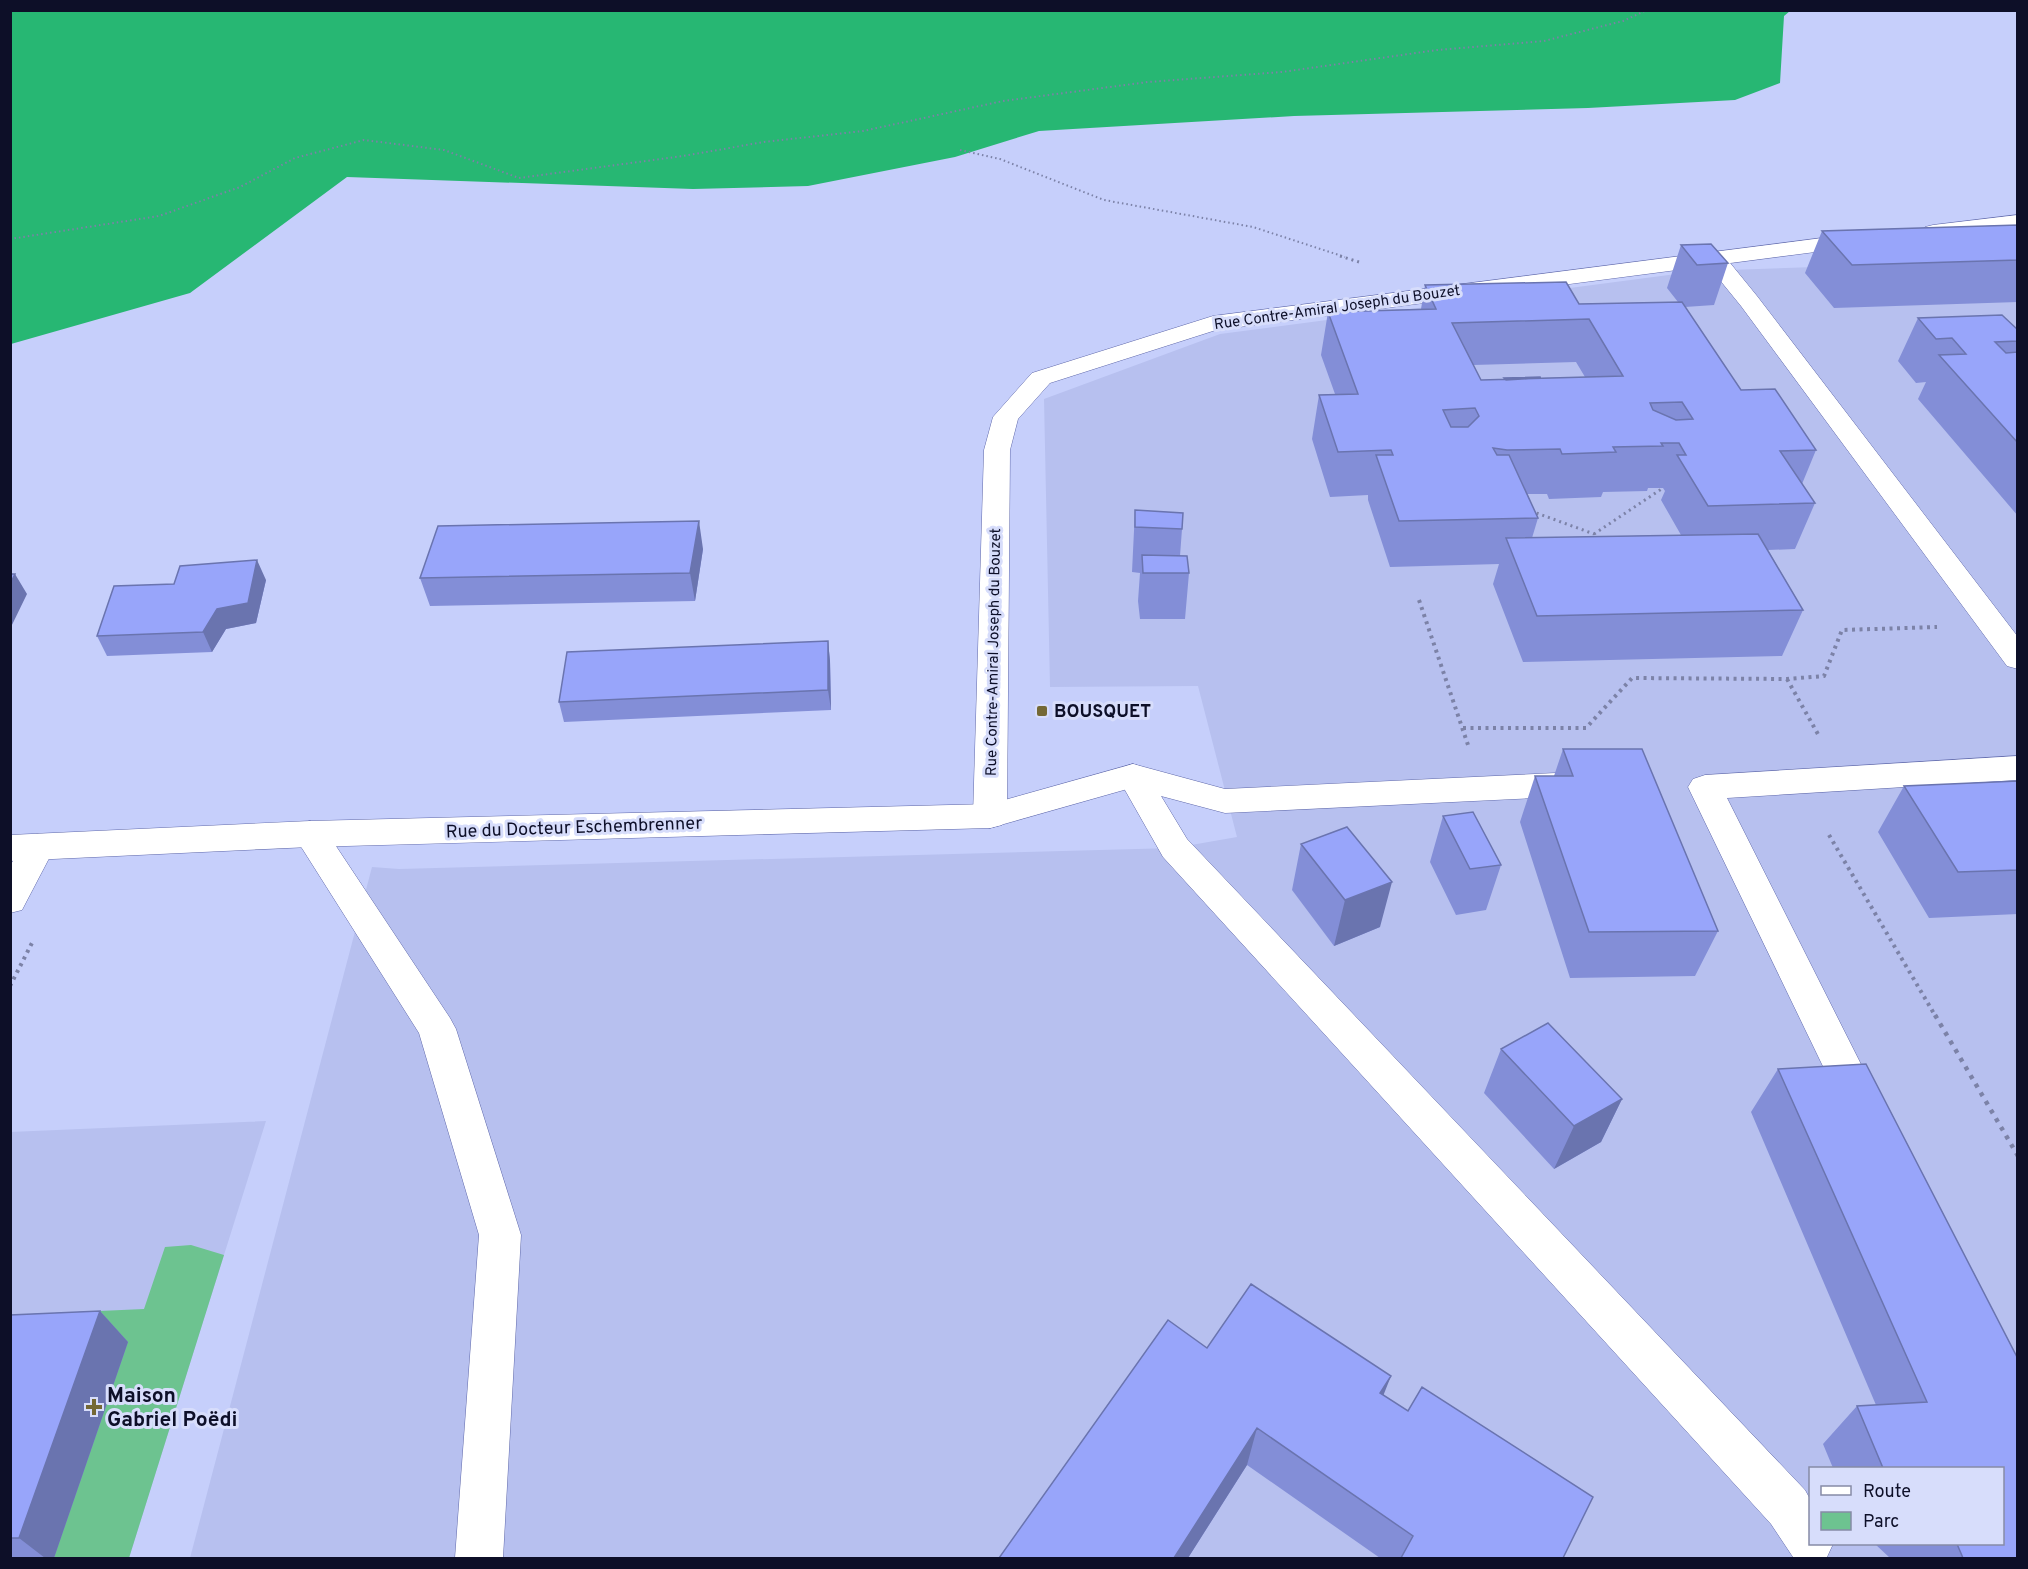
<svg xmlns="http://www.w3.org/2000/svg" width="2028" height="1569" viewBox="0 0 2028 1569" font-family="Overpass,sans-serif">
	<rect width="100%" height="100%" fill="#c6cffb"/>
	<!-- built -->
	<path fill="#b7c0ef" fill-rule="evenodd" d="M2017 260V1558H190L372 867 399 869 1174 848 1237 837 1198 686 1050 687 1044 399 1220 334 1699 271ZM1810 1468H2002V1544H1810Z
		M266 1121 129 1558H11L10 1132Z"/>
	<!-- green -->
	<path fill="#6dc390" d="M191 1245 224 1255 129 1558H11L10 1315 144 1309 165 1247Z"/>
	<!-- forest -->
	<path fill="#27b773" d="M11 10H1790V11L1784 16 1780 83 1735 100 1588 108 1294 116 1039 131 955 157 808 186 693 189 347 177 190 293 11 344Z"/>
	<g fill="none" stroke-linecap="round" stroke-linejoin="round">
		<!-- service casing -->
		<g stroke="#5f68aa" stroke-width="1">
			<path id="service" d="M1714 251 1722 253 1757 296 2018 637V669L2007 666 1741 306 1706 263 1703 258 1706 253Z
				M2018 756V780L1727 798 1881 1104 1875 1116 1861 1121 1847 1116 1688 787 1693 779 1705 775Z
				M1133 764 1225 789 1577 772 1589 776 1593 784 1589 792 1577 796 1225 813 1161 796 1187 839 1805 1490 1810 1499V1544H1833L1827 1557H1793L1771 1524 1163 857 1117 776 1121 768Z
				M310 821 322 825 450 1018 456 1029 521 1235 503 1558H455L479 1235 419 1033 293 834 298 825Z
				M38 834 50 838 55 847 22 910 10 913V866L26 838Z"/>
		</g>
		<!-- minor casing -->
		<g stroke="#5f68aa" stroke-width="1">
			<path id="minor" d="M2018 215V228L1933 239 1925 237 1922 232 1925 227 1933 225Z
				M1861 233 1869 235 1872 240 1869 245 1216 330 1050 383 1018 419 1010 450 1007 816 1002 825 990 828 978 825 973 816 984 450 993 417 1032 373 1213 316Z"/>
		</g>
		<!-- tertiary casing -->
		<g stroke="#5f68aa" stroke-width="1">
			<path id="tertiary" d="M1133 764 1145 768 1149 776 1145 784 990 828 310 847 10 861V835L310 821 990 804Z"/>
		</g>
		<!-- path-far3 -->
		<path stroke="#7c82a7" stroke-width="2" stroke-dasharray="1.5 3" stroke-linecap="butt" d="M960 150 1000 159 1104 200 1253 227 1345 257
			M10 239 159 216 240 187 295 158 364 140 444 150 519 178 683 156 764 142 863 131 1003 101 1148 82 1282 72 1437 50 1544 41 1623 21 1647 10"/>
		<!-- path-far2 -->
		<path stroke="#7c82a7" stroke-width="3" stroke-dasharray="2 4" stroke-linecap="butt" d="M1340 256 1359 262
			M1531 511 1594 534 1596 540
			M1594 534 1663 488"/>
		<!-- path-far1 -->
		<path stroke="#7c82a7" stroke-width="4" stroke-dasharray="3 4.5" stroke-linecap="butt" d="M1419 600 1468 745
			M1787 679 1819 736
			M1463 728H1586L1632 678 1787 679 1824 676 1842 630 1937 627
			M1829 835 1936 1017
			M10 986 33 941"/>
		<!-- path -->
		<path stroke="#7c82a7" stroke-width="4.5" stroke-dasharray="4 6" stroke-linecap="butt" d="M1935 1015 2018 1156"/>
		<!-- service -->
		<use href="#service" fill="#fff" fill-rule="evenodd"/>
		<!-- minor -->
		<use href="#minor" fill="#fff" fill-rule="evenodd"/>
		<!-- tertiary -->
		<use href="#tertiary" fill="#fff" fill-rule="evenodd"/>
	</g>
	<!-- wall -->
	<path fill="#838ed7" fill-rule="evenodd" d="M2018 225V302L1834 308 1805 273 1822 231Z
		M1681 245 1728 263 1714 305 1685 307 1741 390 1816 450 1802 484 1815 503 1795 549 1768 550 1803 610 1782 656 1523 662 1493 584 1499 564 1390 567 1368 500V495L1330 497 1312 439 1319 395 1335 394 1321 355 1328 312 1421 309 1425 285 1579 304 1678 302 1667 288ZM1576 362 1585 377 1540 378H1504V380H1481L1473 365ZM1648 488H1663L1665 491 1661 500 1681 535 1532 538 1538 518 1527 494H1547L1549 499 1601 497 1603 492 1647 491Z
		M1918 318 2018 330V516L1918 399 1926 382 1916 383 1898 361Z
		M1135 510 1182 529 1180 556 1189 573 1185 619H1140L1138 601 1140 573 1132 572Z
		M703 549 695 601 430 606 420 578Z
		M266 580 256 623 226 629 212 652 107 656 97 636 174 584Z
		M828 641 830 661 831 710 564 722 559 702Z
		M1563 749 1718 931 1695 976 1570 978 1520 822 1535 776H1554Z
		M2018 781V914L1929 918 1878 832 1904 786Z
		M1443 816 1501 865 1486 910 1456 915 1430 862Z
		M1301 844 1380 927 1334 946 1292 890Z
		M1501 1049 1622 1099 1601 1142 1554 1169 1484 1093Z
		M1866 1064 2018 1359V1558H1890L1875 1544H2002V1468H1833L1823 1444 1857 1406 1876 1405 1751 1112 1778 1069Z
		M100 1311 128 1342 54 1558H10V1315Z
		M1207 1348 1384 1395 1563 1558H1380L1247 1465 1188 1558H999Z"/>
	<!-- shaded-wall -->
	<path fill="#6a74af" d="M699 521 703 549 695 601 690 573Z
		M257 560 266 580 256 623 226 629 212 652 203 632 217 609Z
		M15 574 27 594 10 629V584Z
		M828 641 830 661 831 710 828 690Z
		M1392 882 1380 927 1334 946 1345 900Z
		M1622 1099 1601 1142 1554 1169 1574 1126Z
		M100 1311 128 1342 54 1558H45L19 1538Z
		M1391 1376 1376 1414 1380 1393Z
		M1257 1428 1247 1465 1188 1558H1174Z"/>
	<!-- building -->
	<path fill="#98a5fa" stroke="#6a74af" stroke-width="1.5" fill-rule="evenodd" d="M2018 225V260L1852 265 1822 231Z
		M1711 244 1728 263 1697 265 1681 245Z
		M1566 282 1579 304 1682 302 1741 390 1775 389 1816 450 1780 451 1815 503 1708 506 1677 455H1686L1679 443H1661L1663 446 1613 447 1616 452 1562 454 1560 449 1507 450 1493 448 1497 455H1509L1538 518 1399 521 1376 455H1393L1391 450 1338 452 1319 395 1358 394 1328 312 1436 309 1425 285ZM1589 319 1623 376 1481 380 1452 323ZM1682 402 1693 419 1676 420 1653 410 1650 403ZM1475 408 1479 416 1468 427H1451L1443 410Z
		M2002 315 2018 330V341L1995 342 2006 353 2018 352V443L1939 355 1966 354 1952 338 1936 339 1918 318Z
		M1540 377V378L1506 380 1504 378Z
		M1135 510 1183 513 1182 529 1135 527Z
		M699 521 690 573 420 578 438 526Z
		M1758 534 1803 610 1537 616 1506 538Z
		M1142 555 1187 556 1189 573H1143Z
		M257 560 248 603 217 609 203 632 97 636 114 586 174 584 180 566Z
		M10 574H15L10 584Z
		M828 641V690L559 702 567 652Z
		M1563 749H1642L1718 931 1589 932 1535 776H1573Z
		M2018 781V870L1958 872 1904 786Z
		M1473 812 1501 865 1470 869 1443 816Z
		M1347 827 1392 882 1345 900 1301 844Z
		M1548 1023 1622 1099 1574 1126 1501 1049Z
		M1866 1064 2018 1359V1558H1963L1957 1544H2002V1468H1883L1857 1406 1927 1402 1778 1069Z
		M1251 1284 1391 1376 1380 1393 1408 1411 1422 1387 1593 1497 1563 1558H1401L1413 1536 1257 1428 1174 1558H999L1168 1320 1207 1348Z
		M100 1311 19 1538H10V1315Z"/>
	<!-- markers -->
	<g fill="#746835" stroke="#d7ddfb" stroke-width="2">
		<rect x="1036" y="705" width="12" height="12" rx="3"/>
		<path d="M91 1398h6v6h6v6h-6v6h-6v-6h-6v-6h6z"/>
	</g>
	<g text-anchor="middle" stroke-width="6" stroke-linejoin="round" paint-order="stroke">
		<!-- far-street labels -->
		<g font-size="15" fill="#0d0f28" stroke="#d7ddfb">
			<text transform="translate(1337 307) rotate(-8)" y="5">Rue Contre-Amiral Joseph du Bouzet</text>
			<text transform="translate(993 652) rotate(-89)" y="5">Rue Contre-Amiral Joseph du Bouzet</text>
		</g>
		<!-- poi labels -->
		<g font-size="18" font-weight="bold" fill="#0d0f28" stroke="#d7ddfb" text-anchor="start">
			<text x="1054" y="717">BOUSQUET</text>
		</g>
		<!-- street labels -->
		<g font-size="18" fill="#0d0f28" stroke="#d7ddfb">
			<text transform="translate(574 827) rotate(-2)" y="6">Rue du Docteur Eschembrenner</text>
		</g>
		<!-- near-poi labels -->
		<g font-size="21" font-weight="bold" fill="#0d0f28" stroke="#d7ddfb" text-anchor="start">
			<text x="107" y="1402">Maison<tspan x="107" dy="24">Gabriel Poëdi</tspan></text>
		</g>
	</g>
	<!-- border -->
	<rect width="2028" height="1569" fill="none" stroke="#0d0f28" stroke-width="24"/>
	<!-- legend -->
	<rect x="1809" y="1467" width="195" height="78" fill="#d7ddfb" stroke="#868ba7" stroke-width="1.5"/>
	<rect x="1821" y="1486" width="30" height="9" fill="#ffffff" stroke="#868ba7" stroke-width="1.5"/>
	<text x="1863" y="1497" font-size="18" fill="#0d0f28">Route</text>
	<rect x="1821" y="1512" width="30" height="18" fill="#6dc390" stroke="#868ba7" stroke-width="1.5"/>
	<text x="1863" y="1527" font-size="18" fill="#0d0f28">Parc</text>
</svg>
